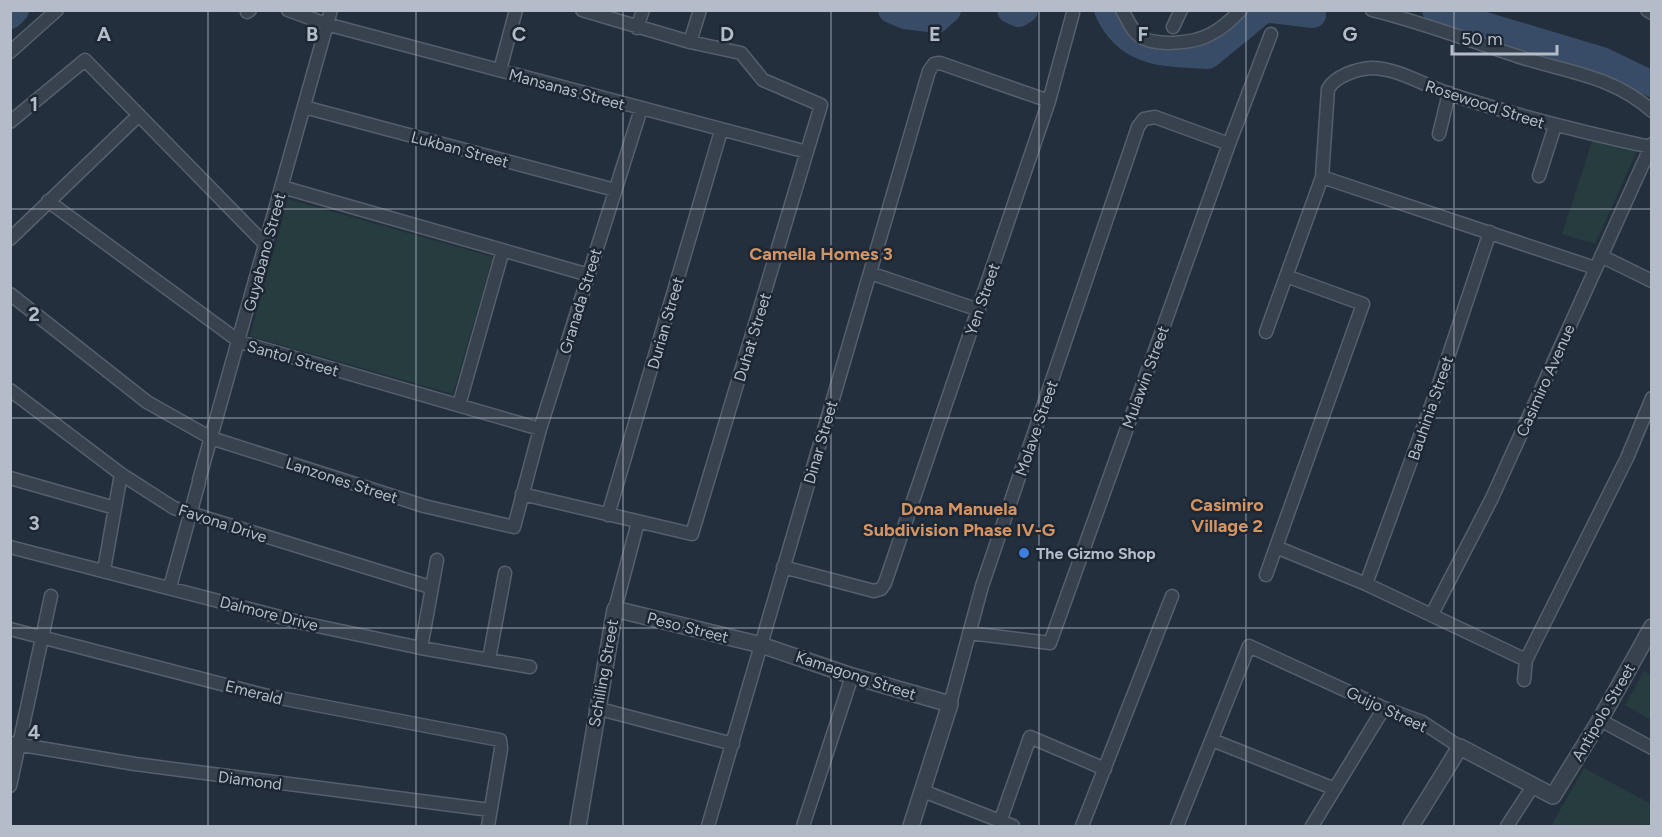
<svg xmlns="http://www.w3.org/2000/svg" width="1662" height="837" viewBox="0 0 1662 837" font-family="Figtree,sans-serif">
	<rect width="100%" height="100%" fill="#242f3e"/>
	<!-- green -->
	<path fill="#263c3f" d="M1593 138 1637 151 1595 244 1562 234Z
		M288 199 493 257 453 394 250 336Z
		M1644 671 1651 675V720L1625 705Z
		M1584 768 1651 804V826H1551Z"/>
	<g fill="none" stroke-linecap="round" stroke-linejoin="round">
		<!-- river -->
		<path stroke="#394c67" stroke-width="26" d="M891 10 905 16 937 20 948 10
			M1010 10 1019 14 1025 10
			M1107 10C1128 56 1164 53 1208 56L1264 10
			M1271 10 1313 15
			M1435 10 1602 60 1652 84
			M10 16 16 10"/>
		<!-- minor casing -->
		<g stroke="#565f6c" stroke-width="15">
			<path id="minor" d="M288 10 326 24 807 152
				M1122 10C1128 20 1132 32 1141 37 1158 47 1195 43 1211 34 1223 28 1232 19 1241 10
				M1372 10C1421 22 1468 40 1517 56 1565 72 1612 75 1652 111
				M1647 10 1652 13
				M247 12 250 10
				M1173 27 1181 10
				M637 28 643 10
				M690 42 700 10
				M10 52 57 10
				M500 70 516 10
				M304 107 615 190
				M10 122 85 60 266 245
				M1439 134 1449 93
				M1539 176 1555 126
				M1322 177 1595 268
				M282 187 589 275
				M48 201 240 342 540 429
				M10 239 139 115
				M1601 256 1652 281
				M870 273 979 310
				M10 294 147 402 211 438 424 506 514 527 540 429 641 109
				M1266 332 1322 177 1328 89C1335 76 1357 69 1371 68 1398 68 1425 86 1450 94 1516 116 1582 132 1650 147
				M10 390 121 474 174 508 430 587
				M459 405 503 250
				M10 478 115 508
				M199 480 331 10
				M522 494 692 534 821 105 763 80 741 53 690 42 582 10
				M608 515 721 131
				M10 547 303 623 421 648 530 667
				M1276 547 1366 584 1526 660
				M783 567 874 591 881 589 885 583 1049 101 1073 13
				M104 570 121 474
				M1266 575 1363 304 1286 276
				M1366 584 1439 384 1490 232
				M170 587 199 482
				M615 609 638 522
				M1432 614 1492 498 1652 144
				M10 629 264 695 500 740 501 749 488 826
				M969 633 1050 643 1229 144 1271 34
				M421 648 437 560
				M489 659 505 573
				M1524 680 1526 660 1627 458 1652 398
				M950 704 982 586 1138 127 1144 119 1155 117 1229 144
				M596 708 733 744
				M1600 720 1652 748
				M1212 740 1335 789
				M10 743 135 764 490 810
				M10 786 51 596
				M923 791 1013 826
				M1000 822 1030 737 1105 769
				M708 826 929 71 934 64 940 63 1049 101
				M803 826 852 676
				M1082 826 1172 596
				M1177 826 1249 646 1384 708 1422 722 1460 747
				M1312 826 1384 708
				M1507 826 1533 786"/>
		</g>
		<!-- tertiary casing -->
		<g stroke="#565f6c" stroke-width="18">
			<path id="tertiary" d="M578 826 615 609 761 645 852 676 950 704 911 826
				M1411 826 1460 747 1553 796 1600 720 1652 627"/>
		</g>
		<!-- minor -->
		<use href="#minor" stroke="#38414e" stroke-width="12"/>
		<!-- tertiary -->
		<use href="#tertiary" stroke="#38414e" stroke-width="15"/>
	</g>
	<!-- grid -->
	<path fill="none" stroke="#b4bcc9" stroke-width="1.5" stroke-opacity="0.55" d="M208 10V826M416 10V826M623 10V826M831 10V826M1039 10V826M1246 10V826M1454 10V826M10 209H1652M10 418H1652M10 628H1652"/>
	<!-- markers -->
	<circle fill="#3f7fe0" stroke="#1d2633" stroke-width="2" cx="1024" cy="553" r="6"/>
	<g text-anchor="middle" stroke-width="5" stroke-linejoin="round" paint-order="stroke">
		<!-- street labels -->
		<g font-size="16" fill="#b4bcc9" stroke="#1d2633">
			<text transform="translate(567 89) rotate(15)" y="6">Mansanas Street</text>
			<text transform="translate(1485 104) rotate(18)" y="6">Rosewood Street</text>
			<text transform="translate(460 149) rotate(15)" y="6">Lukban Street</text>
			<text transform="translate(264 252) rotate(-75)" y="6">Guyabano Street</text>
			<text transform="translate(982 299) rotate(-71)" y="6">Yen Street</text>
			<text transform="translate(580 301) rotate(-73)" y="6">Granada Street</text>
			<text transform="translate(665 323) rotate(-74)" y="6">Durian Street</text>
			<text transform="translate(752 337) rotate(-73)" y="6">Duhat Street</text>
			<text transform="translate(293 358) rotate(16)" y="6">Santol Street</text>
			<text transform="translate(1145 377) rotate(-70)" y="6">Mulawin Street</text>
			<text transform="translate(1545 380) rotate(-66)" y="6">Casimiro Avenue</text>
			<text transform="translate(1430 408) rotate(-71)" y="6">Bauhinia Street</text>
			<text transform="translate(1036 428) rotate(-71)" y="6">Molave Street</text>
			<text transform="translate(820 442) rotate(-74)" y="6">Dinar Street</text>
			<text transform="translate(342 480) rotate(18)" y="6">Lanzones Street</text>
			<text transform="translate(223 523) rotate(18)" y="6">Favona Drive</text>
			<text transform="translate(269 613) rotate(14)" y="6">Dalmore Drive</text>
			<text transform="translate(688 627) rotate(14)" y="6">Peso Street</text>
			<text transform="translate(603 673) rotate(-80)" y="6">Schilling Street</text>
			<text transform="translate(856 675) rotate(18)" y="6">Kamagong Street</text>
			<text transform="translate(254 692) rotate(14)" y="6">Emerald</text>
			<text transform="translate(1387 709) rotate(25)" y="6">Guijo Street</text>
			<text transform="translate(1603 712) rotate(-60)" y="6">Antipolo Street</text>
			<text transform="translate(250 780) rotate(7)" y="6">Diamond</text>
		</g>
		<!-- poi labels -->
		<g font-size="16" font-weight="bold" fill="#b4bcc9" stroke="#1d2633" text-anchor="start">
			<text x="1036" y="559">The Gizmo Shop</text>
		</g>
		<!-- neighbourhood labels -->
		<g font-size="18" font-weight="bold" fill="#d59563" stroke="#1d2633">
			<text x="821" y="260">Camella Homes 3</text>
			<text x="1227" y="511">Casimiro<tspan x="1227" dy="21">Village 2</tspan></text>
			<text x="959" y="515">Dona Manuela<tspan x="959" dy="21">Subdivision Phase IV-G</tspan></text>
		</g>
	</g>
	<g font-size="20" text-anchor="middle" font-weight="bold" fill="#b4bcc9" stroke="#1d2633" stroke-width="5" stroke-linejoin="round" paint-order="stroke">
		<text x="104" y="41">A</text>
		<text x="312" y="41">B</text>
		<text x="519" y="41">C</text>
		<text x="727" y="41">D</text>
		<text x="935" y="41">E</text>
		<text x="1143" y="41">F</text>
		<text x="1350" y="41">G</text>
		<text x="34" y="111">1</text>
		<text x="34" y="321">2</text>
		<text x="34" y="530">3</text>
		<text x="34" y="739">4</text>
	</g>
	<!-- border -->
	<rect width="1662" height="837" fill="none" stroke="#b4bcc9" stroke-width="24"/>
	<!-- scale -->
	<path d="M1452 45v9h105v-9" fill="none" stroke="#b4bcc9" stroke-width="3"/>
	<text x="1461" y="45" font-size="18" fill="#b4bcc9" stroke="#1d2633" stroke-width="4.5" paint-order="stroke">50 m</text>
</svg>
